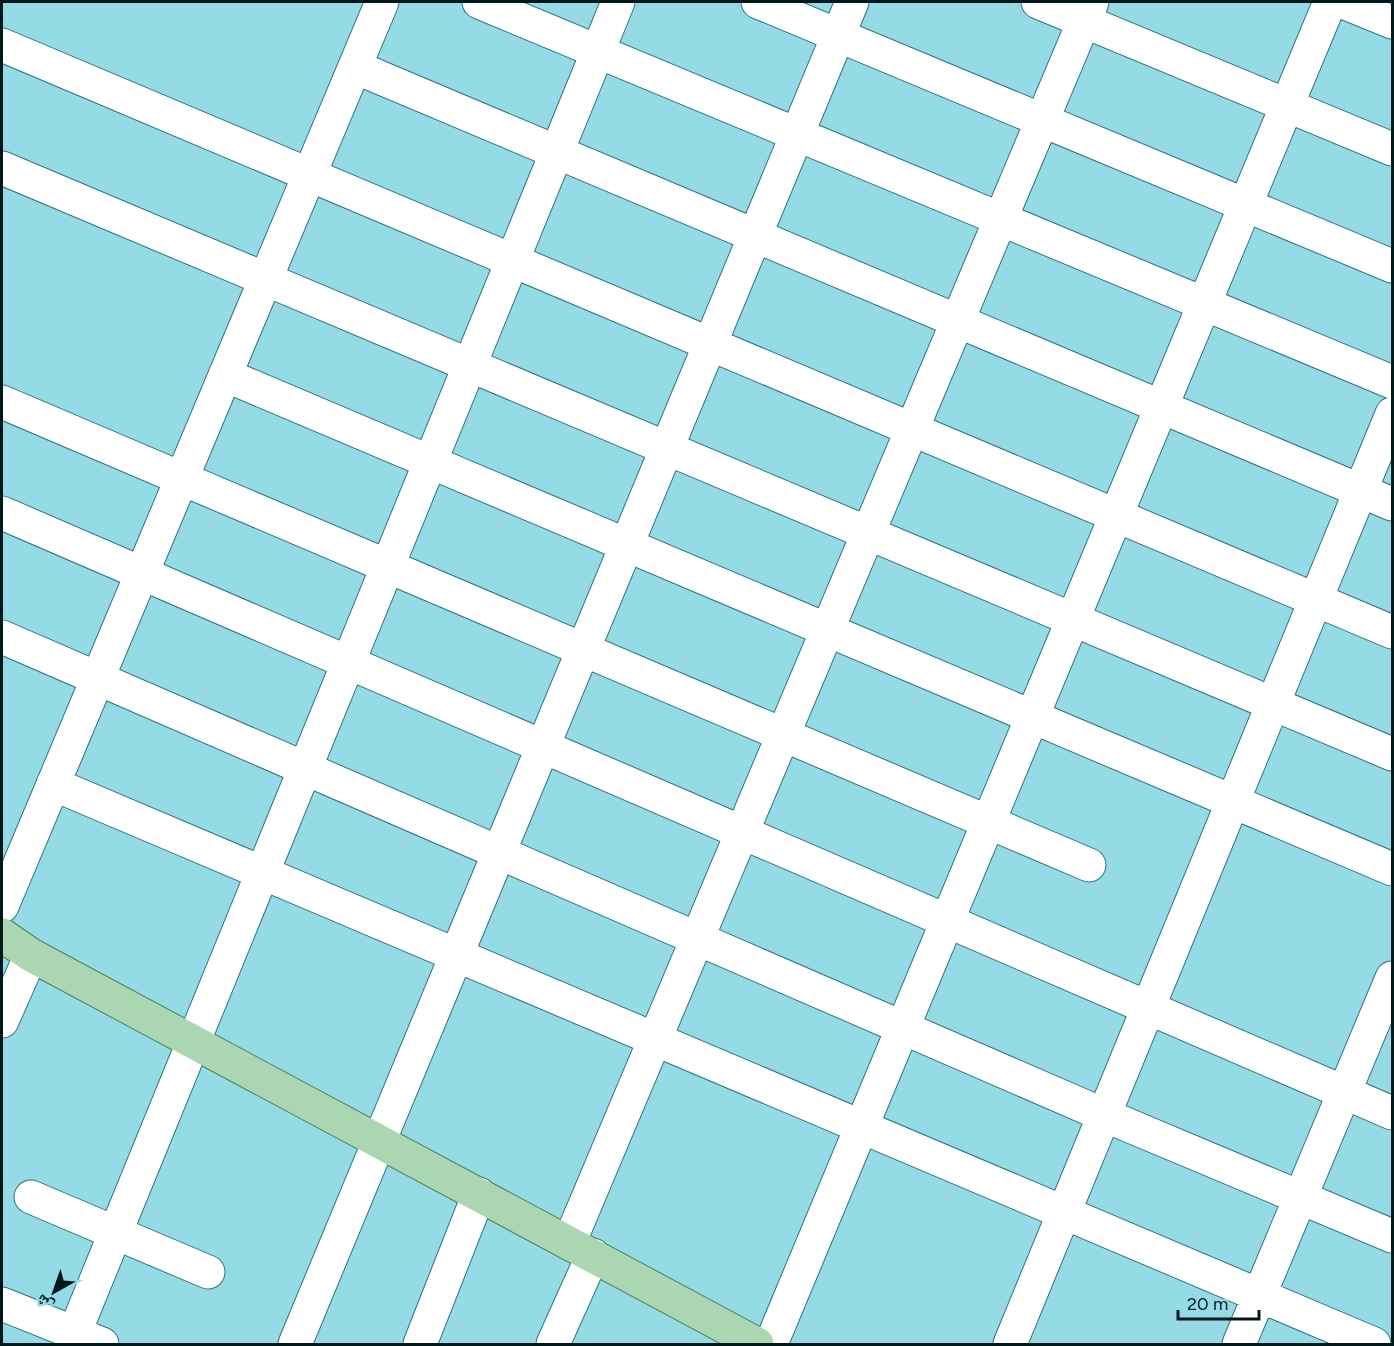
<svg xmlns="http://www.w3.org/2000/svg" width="1394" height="1346" viewBox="0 0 1394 1346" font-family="Figtree,'Noto Naskh Arabic',sans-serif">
	<rect width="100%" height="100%" fill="#95dbe6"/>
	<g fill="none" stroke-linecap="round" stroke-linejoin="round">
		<!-- minor casing -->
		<g stroke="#2d747e" stroke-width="35">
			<path id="minor" d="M479 2 1392 382
				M758 2 1392 266
				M1038 2 1392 149
				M1343 2 1392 22
				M2 45 1392 632
				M355 67 1392 504
				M2 168 1392 754
				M225 375 1392 869
				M2 402 1089 865
				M2 513 1392 1113
				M2 637 1104 1115 1392 1236
				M53 784 1374 1344
				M2 906 382 2
				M2 1021 31 955
				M31 1197 208 1272
				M569 1243 1092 2
				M2 1304 102 1344
				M70 1344 618 2
				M295 1344 852 2
				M420 1344 479 1194
				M553 1344 593 1255
				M771 1344 1330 2
				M1010 1344 1392 414
				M1239 1344 1392 978"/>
		</g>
		<!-- major casing -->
		<g stroke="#4a815b" stroke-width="35">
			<path id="major" d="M2 935 31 955 757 1344"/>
		</g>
		<!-- minor -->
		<use href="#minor" stroke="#fff" stroke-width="33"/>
		<!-- major -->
		<use href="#major" stroke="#aad6b1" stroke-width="33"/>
	</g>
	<!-- border -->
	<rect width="1394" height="1346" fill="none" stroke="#00181c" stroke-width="6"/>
	<!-- north arrow -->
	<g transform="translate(54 1292) rotate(220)" stroke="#95dbe6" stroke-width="4.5" paint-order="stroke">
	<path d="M0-4.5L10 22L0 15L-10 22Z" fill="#00181c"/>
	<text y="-9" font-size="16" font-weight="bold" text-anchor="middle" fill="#00181c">ش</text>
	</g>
	<!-- scale -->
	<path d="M1178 1310v9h81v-9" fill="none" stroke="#00181c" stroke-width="3"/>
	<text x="1187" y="1310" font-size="18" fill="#00181c" stroke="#95dbe6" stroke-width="4.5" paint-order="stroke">20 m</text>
</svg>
